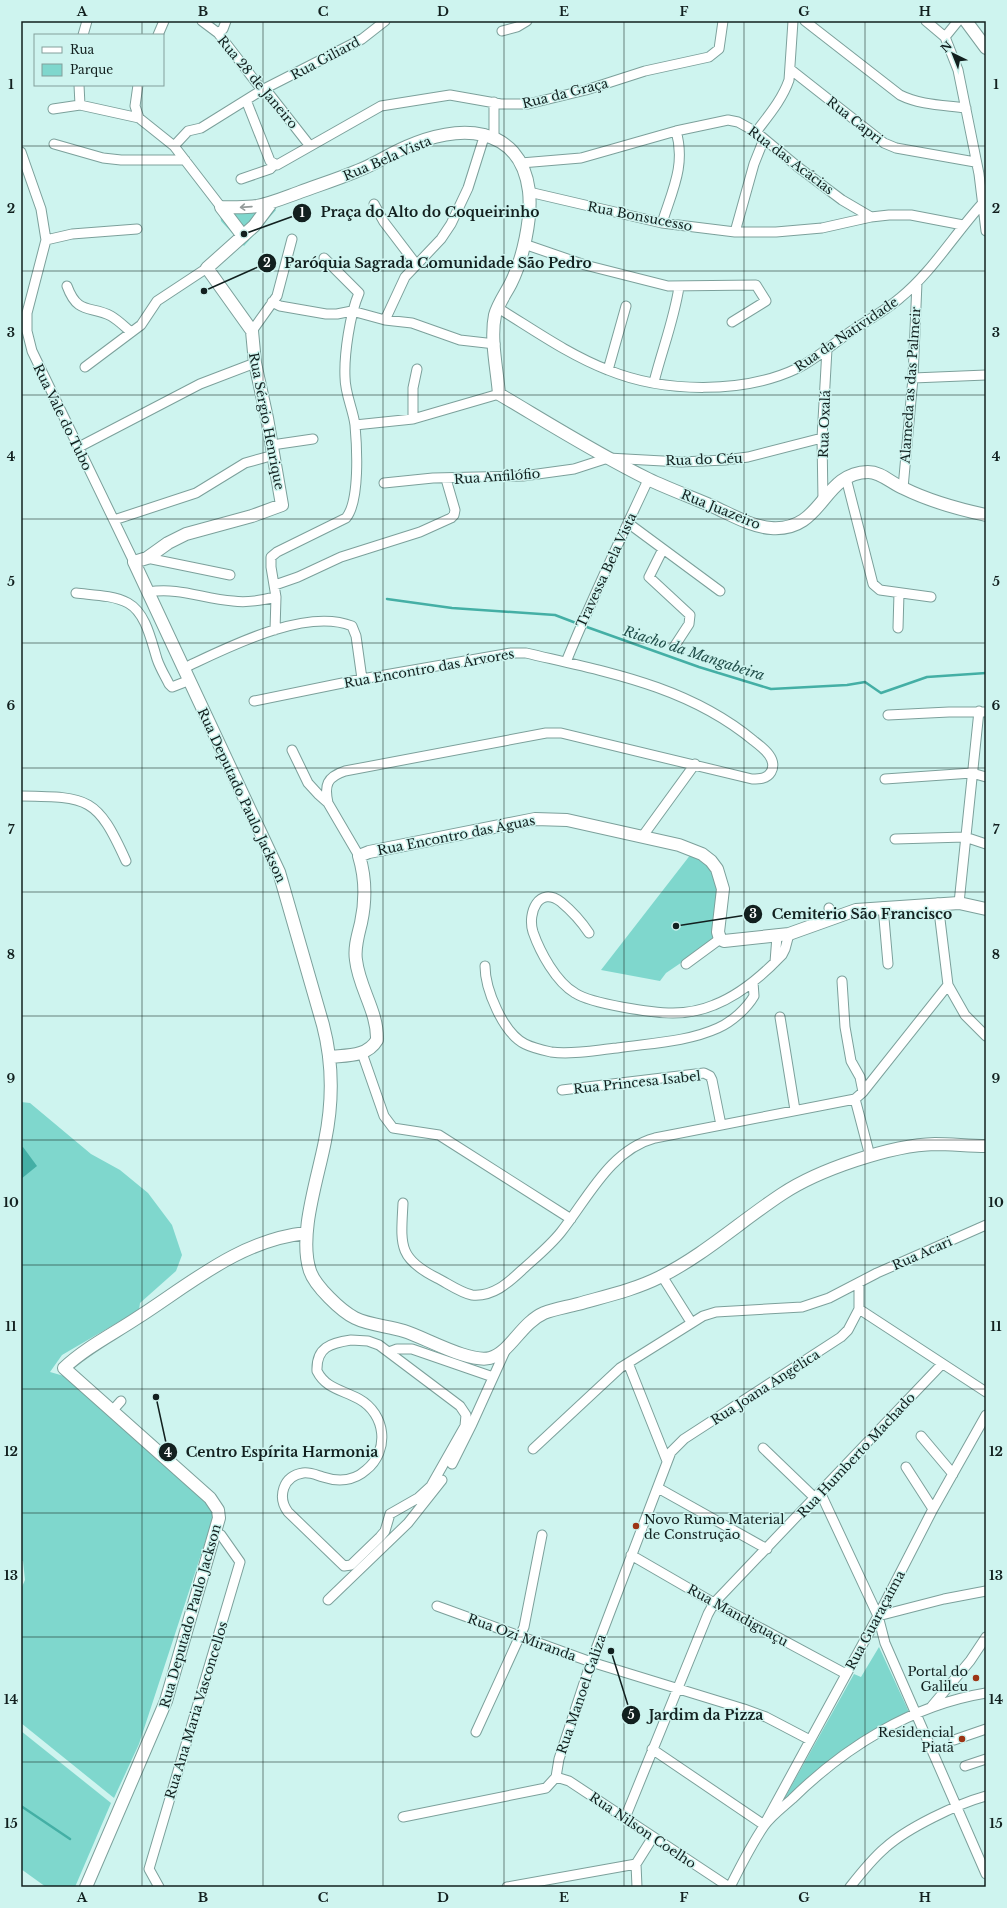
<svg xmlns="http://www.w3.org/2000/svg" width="1007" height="1908" viewBox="0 0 1007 1908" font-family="'Libre Baskerville',serif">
	<rect width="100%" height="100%" fill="#cef4ef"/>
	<!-- green -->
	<path fill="#7fd7cd" d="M268 203 276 210 244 246 221 221 220 211Z
		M691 854 711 866 718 880 713 941 666 973 660 981 601 970Z
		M21 1102 30 1103 91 1154 120 1170 148 1193 172 1225 182 1255 176 1271 140 1303 139 1310 62 1355 50 1372 64 1376 211 1505 213 1518 139 1744 114 1798 21 1723V1589L25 1580 23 1561H21Z
		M879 1647 909 1712C858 1737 823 1763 783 1801L854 1674 861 1677Z
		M21 1731 111 1803 75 1887H46L21 1869Z"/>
	<!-- water -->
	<path fill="#44afa5" d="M23 1147 37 1166 21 1179V1148Z"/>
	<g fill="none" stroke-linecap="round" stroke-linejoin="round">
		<!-- stream -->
		<path stroke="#44afa5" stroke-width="2.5" d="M387 599 452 608 555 615 576 623
			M584 626 699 667 771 689 847 685 865 682 881 693 927 677 986 673
			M21 1806 70 1839"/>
		<!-- street casing -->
		<g stroke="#7ca09b" stroke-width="11">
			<path id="street" d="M202 21 218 33 262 90 270 95 310 146
				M805 21 900 95C920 105 944 105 966 108
				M926 21 945 37
				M958 21 945 37 958 70 979 174 986 231
				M502 31 517 27 527 21
				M218 33 223 29 226 21
				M83 35 87 21
				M158 35 164 21
				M790 69 884 143 896 148 975 162
				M79 85 80 105
				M138 85 135 106 139 118
				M246 100 270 161 277 165 381 106 450 95 501 104H528L586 90 645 71 709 57 719 49 723 21
				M53 109 80 105 139 118 174 146 221 207
				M756 132C768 116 782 100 789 80L793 21
				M494 137V102
				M54 144 103 158 121 160H185
				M174 146 188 131 201 128 262 90 362 39 385 21
				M21 152 41 209 46 240 27 313V331L32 351 134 562
				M521 163 581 158 676 131 728 120 738 122 756 132 798 167 842 200 871 217
				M241 179 270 169 275 164
				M529 192 662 223 735 232H776L822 228 871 217 889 215H911L963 225
				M374 204 384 222 416 264
				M662 223C672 191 686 165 676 131
				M735 232 754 164 764 139
				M46 240 72 234 137 229
				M524 244 585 265 668 286 756 285 766 301 732 322
				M67 286C78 316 91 305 111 316 118 320 125 327 131 332
				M272 302 280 306 326 314H337L352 311 385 320 412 323 460 340 495 344
				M498 308C534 330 569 355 608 370 664 393 744 394 798 368 816 359 833 344 850 332 866 321 885 311 900 298 931 273 954 235 981 205
				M385 320 405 277 441 239 451 224 468 188 485 134
				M252 331 277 296 292 239
				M85 367 141 325 157 301 207 268
				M608 370 626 306
				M913 378 986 375
				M654 382C662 350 674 320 679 287
				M413 419V388L417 369
				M355 425 413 419 499 394
				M272 445 313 439
				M79 447 200 384 255 363
				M846 478 873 584 880 590 931 597
				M384 483 433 478 523 476 574 469 608 458 681 462 725 460 748 457 822 438
				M903 488 913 378 917 282
				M823 500 822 438 827 349
				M114 520 196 493 245 463 274 455
				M628 523 720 591
				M663 549 649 577 690 615 689 624 674 647
				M147 558 230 575
				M275 585 298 577 341 557 420 532 451 518 454 515 455 510 446 479
				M148 592C180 587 203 599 233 601 248 603 262 600 276 597
				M76 593C92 595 113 595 128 603 146 613 151 640 157 659 160 668 165 676 169 684L172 687 190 680
				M898 628 899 593
				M275 630 276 597 271 567V557L277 552 346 518C360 501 357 447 355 425 353 409 345 394 345 377 344 354 350 314 359 293L324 258
				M566 662C591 600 620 540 648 480
				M184 668C227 648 305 607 352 626L356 636 362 679
				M254 701 362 679 511 653H526C607 672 688 686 754 741 763 748 778 759 771 772 767 779 759 779 752 779L561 733H546L345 771C327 777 324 785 328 803
				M888 715 949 712H986
				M292 750 308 783 319 795 328 803 359 856
				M885 779 972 773 986 777
				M21 796C89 797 97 797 126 861
				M642 837 695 764
				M895 839 965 837 986 844
				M959 903 979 711
				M883 907 888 964
				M829 908 830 918
				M589 933C581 921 573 912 561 902 539 885 527 913 533 932 540 952 556 982 575 993 592 1004 652 1013 673 1013 687 1013 702 1010 714 1005 740 995 763 975 782 955L785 949 789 934
				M775 962 777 936
				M686 964 720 939
				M485 966C485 989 503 1033 525 1044 533 1048 542 1050 551 1052 572 1055 596 1050 617 1048 651 1043 687 1042 718 1028 732 1022 747 1008 754 996L753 982
				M842 981 845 1027 851 1061 860 1077 863 1092
				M948 985 965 1015 986 1036
				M780 1017 795 1110
				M362 1053 384 1116 393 1128 439 1135 571 1219
				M562 1090 704 1073 710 1076 712 1080 721 1125
				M855 1099 870 1156
				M403 1203C401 1244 397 1258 437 1278 447 1283 461 1293 472 1295 493 1297 508 1283 522 1270 535 1258 550 1246 561 1232 588 1198 610 1150 655 1138L855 1099 863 1092 948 985 938 903
				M662 1276 691 1322
				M859 1283V1309L986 1392
				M351 1340 368 1341 379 1345 460 1406 466 1415 465 1426 431 1486 418 1498 390 1514 385 1531 380 1537 351 1565 344 1566 288 1512C277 1497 283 1476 303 1473 310 1472 316 1475 323 1477 338 1482 354 1481 366 1470 390 1451 386 1414 359 1399 343 1390 326 1389 317 1371 316 1347 331 1343 351 1340Z
				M389 1352 397 1349H412L493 1377
				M628 1363 667 1461
				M112 1411 121 1401
				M921 1436 953 1474
				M763 1448 815 1498
				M533 1449 620 1368 703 1316 716 1312 802 1307 829 1298 877 1273 986 1225
				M452 1464 472 1424 506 1349
				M906 1467 933 1509
				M658 1488 767 1549
				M820 1492 878 1616 885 1643 986 1874
				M631 1555 714 1603 846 1674
				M328 1600 408 1523 442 1480
				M437 1606 591 1662 744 1709 766 1717 810 1740
				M878 1616 944 1599 986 1591
				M932 1706 970 1661 986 1637
				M476 1732 524 1627 542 1535
				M954 1740 986 1729
				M652 1749 764 1825 878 1616 933 1509 986 1415
				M965 1766 986 1759
				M556 1777 569 1781 729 1887
				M403 1817 546 1788 556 1777 559 1759 591 1662 671 1452 684 1439 841 1337 848 1330 859 1309
				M625 1818 708 1614 714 1603 942 1364
				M636 1864 637 1887
				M159 1887 149 1869 240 1562 221 1535 215 1532
				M507 1887 636 1864 653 1837
				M730 1887C740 1867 751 1845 764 1826 771 1816 783 1807 792 1799 845 1747 912 1705 986 1693
				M850 1887C861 1873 872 1859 885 1848 907 1828 957 1804 986 1796"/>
		</g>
		<!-- secondary casing -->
		<g stroke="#7ca09b" stroke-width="14">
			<path id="secondary" d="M966 21 986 48
				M272 202 254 226 207 268 252 331 255 363 267 418 282 505 252 516 186 534 168 543 147 558 134 562 279 872 323 1025C333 1063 333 1102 325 1141 318 1178 298 1235 310 1271 315 1286 341 1311 355 1318 369 1325 388 1326 404 1331 426 1338 469 1363 490 1358 510 1353 521 1323 544 1313 554 1309 567 1307 578 1304 606 1296 634 1290 660 1277 704 1255 741 1221 782 1194 818 1170 891 1145 935 1144 952 1144 969 1146 986 1146
				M221 207C233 207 245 208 257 206 272 203 286 197 300 192 319 185 338 179 357 171 374 165 389 154 406 147 457 124 520 123 529 191 532 218 523 259 511 283 506 293 498 304 495 315 490 339 497 369 499 394 548 423 597 454 648 479 669 489 691 497 712 506 730 514 752 527 771 528 824 532 821 473 868 472 881 472 891 483 903 488 929 501 958 509 986 515
				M221 207 243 236
				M329 1057C347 1055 367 1057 377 1040 378 1012 359 988 356 960 354 948 358 935 361 923 366 900 366 879 359 856L369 852 535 819 567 820 679 845 702 854 711 861 717 869 723 889 718 932 720 939 724 941 789 934 856 910 959 903 986 909
				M86 1887 166 1701 219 1518 218 1510 210 1498 64 1368C85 1348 113 1334 137 1318 190 1284 240 1240 306 1233"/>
		</g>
		<!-- street -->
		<use href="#street" stroke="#fff" stroke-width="9"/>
		<!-- secondary -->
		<use href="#secondary" stroke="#fff" stroke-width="12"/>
	</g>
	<!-- one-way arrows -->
	<defs><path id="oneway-shaft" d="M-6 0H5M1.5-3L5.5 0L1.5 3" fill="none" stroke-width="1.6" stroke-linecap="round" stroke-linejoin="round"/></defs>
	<use stroke="#949b9a" href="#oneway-shaft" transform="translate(246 207) rotate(176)"/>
	<!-- grid -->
	<path fill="none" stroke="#12201f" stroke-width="1" stroke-opacity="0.55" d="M142 21V35M263 21V1887M383 21V1887M504 21V1887M624 21V1887M744 21V1887M865 21V1887M142 85V1887M21 146H986M21 271H986M21 395H986M21 519H986M21 643H986M21 768H986M21 892H986M21 1016H986M21 1140H986M21 1265H986M21 1389H986M21 1513H986M21 1637H986M21 1762H986"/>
	<!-- markers -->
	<g fill="#9c3415" stroke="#cef4ef" stroke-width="1.5">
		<circle cx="636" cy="1526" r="4"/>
		<circle cx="976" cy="1678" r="4"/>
		<circle cx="962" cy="1739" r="4"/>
	</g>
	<g text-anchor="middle" stroke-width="3" stroke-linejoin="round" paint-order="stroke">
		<!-- street labels -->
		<g font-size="13" fill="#12201f" stroke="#cef4ef">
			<text transform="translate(325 58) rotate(-28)" y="5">Rua Giliard</text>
			<text transform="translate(258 82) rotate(50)" y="5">Rua 28 de Janeiro</text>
			<text transform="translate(565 93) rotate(-14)" y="5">Rua da Graça</text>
			<text transform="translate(855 120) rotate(38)" y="5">Rua Capri</text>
			<text transform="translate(387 158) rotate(-23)" y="5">Rua Bela Vista</text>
			<text transform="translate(791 160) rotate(37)" y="5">Rua das Acácias</text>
			<text transform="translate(640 216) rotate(11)" y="5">Rua Bonsucesso</text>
			<text transform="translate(846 334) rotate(-34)" y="5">Rua da Natividade</text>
			<text transform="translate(910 385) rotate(-86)" y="5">Alameda as das Palmeir</text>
			<text transform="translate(63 417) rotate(64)" y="5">Rua Vale do Tubo</text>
			<text transform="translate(267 421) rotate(79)" y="5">Rua Sérgio Henrique</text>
			<text transform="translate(824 424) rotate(-88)" y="5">Rua Oxalá</text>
			<text transform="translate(704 459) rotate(-2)" y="5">Rua do Céu</text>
			<text transform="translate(497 476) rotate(-4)" y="5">Rua Anfilófio</text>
			<text transform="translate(721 509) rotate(22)" y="5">Rua Juazeiro</text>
			<text transform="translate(606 570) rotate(-65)" y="5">Travessa Bela Vista</text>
			<text transform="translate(429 668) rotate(-10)" y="5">Rua Encontro das Árvores</text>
			<text transform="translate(242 795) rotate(65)" y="5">Rua Deputado Paulo Jackson</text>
			<text transform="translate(456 835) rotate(-11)" y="5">Rua Encontro das Águas</text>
			<text transform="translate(637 1082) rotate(-6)" y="5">Rua Princesa Isabel</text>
			<text transform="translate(922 1253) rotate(-24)" y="5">Rua Acari</text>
			<text transform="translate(765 1387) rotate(-33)" y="5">Rua Joana Angélica</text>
			<text transform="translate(856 1455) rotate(-47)" y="5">Rua Humberto Machado</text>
			<text transform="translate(738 1615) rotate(29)" y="5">Rua Mandiguaçu</text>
			<text transform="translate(190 1616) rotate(-74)" y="5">Rua Deputado Paulo Jackson</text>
			<text transform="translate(875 1620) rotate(-62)" y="5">Rua Guaraçaíma</text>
			<text transform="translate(522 1637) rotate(20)" y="5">Rua Ozi Miranda</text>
			<text transform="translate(581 1694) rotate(-71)" y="5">Rua Manoel Galiza</text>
			<text transform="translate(196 1710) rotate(-73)" y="5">Rua Ana Maria Vasconcellos</text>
			<text transform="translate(643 1830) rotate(34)" y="5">Rua Nilson Coelho</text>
		</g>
		<!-- poi labels -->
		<g font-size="13" fill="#12201f" stroke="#cef4ef" text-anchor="end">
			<text x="644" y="1524" text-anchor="start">Novo Rumo Material<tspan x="644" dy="15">de Construção</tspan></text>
			<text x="968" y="1676">Portal do<tspan x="968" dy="15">Galileu</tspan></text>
			<text x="954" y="1737">Residencial<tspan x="954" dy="15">Piatã</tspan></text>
		</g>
		<!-- water labels -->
		<g font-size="14" font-style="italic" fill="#214f4a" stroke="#cef4ef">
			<text transform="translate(694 653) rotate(18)" y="5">Riacho da Mangabeira</text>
		</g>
	</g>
	<!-- callouts -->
	<path fill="none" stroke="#12201f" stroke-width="1.5" d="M244 234L302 213M204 291L267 263M676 926L753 914M156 1397L168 1452M611 1651L631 1715"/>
	<g fill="#12201f" stroke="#cef4ef" stroke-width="1.5">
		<circle cx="244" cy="234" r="4"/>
		<circle cx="204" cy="291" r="4"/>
		<circle cx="676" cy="926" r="4"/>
		<circle cx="156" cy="1397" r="4"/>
		<circle cx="611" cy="1651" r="4"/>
		<circle cx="302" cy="213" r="10"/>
		<circle cx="267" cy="263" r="10"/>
		<circle cx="753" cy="914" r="10"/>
		<circle cx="168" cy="1452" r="10"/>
		<circle cx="631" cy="1715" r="10"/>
	</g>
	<g font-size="12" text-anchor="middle" font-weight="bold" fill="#fff">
		<text x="302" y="217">1</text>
		<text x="267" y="267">2</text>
		<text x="753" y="918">3</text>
		<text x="168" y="1457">4</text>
		<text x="631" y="1719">5</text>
	</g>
	<g font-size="14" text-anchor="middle" font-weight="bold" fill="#12201f" stroke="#cef4ef" stroke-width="3" stroke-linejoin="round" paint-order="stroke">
		<text x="430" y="217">Praça do Alto do Coqueirinho</text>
		<text x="438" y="268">Paróquia Sagrada Comunidade São Pedro</text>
		<text x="862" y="919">Cemiterio São Francisco</text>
		<text x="282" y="1457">Centro Espírita Harmonia</text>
		<text x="706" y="1720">Jardim da Pizza</text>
	</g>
	<!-- border -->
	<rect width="1007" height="1908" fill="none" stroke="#cef4ef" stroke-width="44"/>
	<!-- legend -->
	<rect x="34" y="34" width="130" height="52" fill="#cef4ef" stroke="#839f9c"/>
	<rect x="42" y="47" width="20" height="6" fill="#ffffff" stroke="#839f9c"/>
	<text x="70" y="54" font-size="12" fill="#12201f">Rua</text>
	<rect x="42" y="64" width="20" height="12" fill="#7fd7cd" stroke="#839f9c"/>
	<text x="70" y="74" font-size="12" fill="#12201f">Parque</text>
	<!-- north arrow -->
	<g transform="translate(953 54) rotate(317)" stroke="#cef4ef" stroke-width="3" paint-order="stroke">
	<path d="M0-3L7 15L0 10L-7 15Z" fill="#12201f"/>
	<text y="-6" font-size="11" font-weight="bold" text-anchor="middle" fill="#12201f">N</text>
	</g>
	<rect x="22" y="22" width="963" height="1864" fill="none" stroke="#12201f" stroke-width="1.5"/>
	<g font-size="13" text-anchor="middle" font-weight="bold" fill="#12201f">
		<text x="82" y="16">A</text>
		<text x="203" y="16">B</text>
		<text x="323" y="16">C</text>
		<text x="443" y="16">D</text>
		<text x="564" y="16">E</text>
		<text x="684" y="16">F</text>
		<text x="804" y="16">G</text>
		<text x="925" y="16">H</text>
		<text x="11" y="89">1</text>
		<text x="996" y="89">1</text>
		<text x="11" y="213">2</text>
		<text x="996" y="213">2</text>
		<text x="11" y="337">3</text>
		<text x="996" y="337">3</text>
		<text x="11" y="461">4</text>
		<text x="996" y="461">4</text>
		<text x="11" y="586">5</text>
		<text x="996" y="586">5</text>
		<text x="11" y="710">6</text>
		<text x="996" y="710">6</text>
		<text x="11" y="834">7</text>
		<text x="996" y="834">7</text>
		<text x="11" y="959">8</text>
		<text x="996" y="959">8</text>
		<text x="11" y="1083">9</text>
		<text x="996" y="1083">9</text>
		<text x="11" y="1207">10</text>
		<text x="996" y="1207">10</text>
		<text x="11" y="1331">11</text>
		<text x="996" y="1331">11</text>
		<text x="11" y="1456">12</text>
		<text x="996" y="1456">12</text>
		<text x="11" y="1580">13</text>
		<text x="996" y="1580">13</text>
		<text x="11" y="1704">14</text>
		<text x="996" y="1704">14</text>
		<text x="11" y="1828">15</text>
		<text x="996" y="1828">15</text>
		<text x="82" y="1902">A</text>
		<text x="203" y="1902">B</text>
		<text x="323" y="1902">C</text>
		<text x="443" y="1902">D</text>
		<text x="564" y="1902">E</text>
		<text x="684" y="1902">F</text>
		<text x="804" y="1902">G</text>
		<text x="925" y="1902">H</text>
	</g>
</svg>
